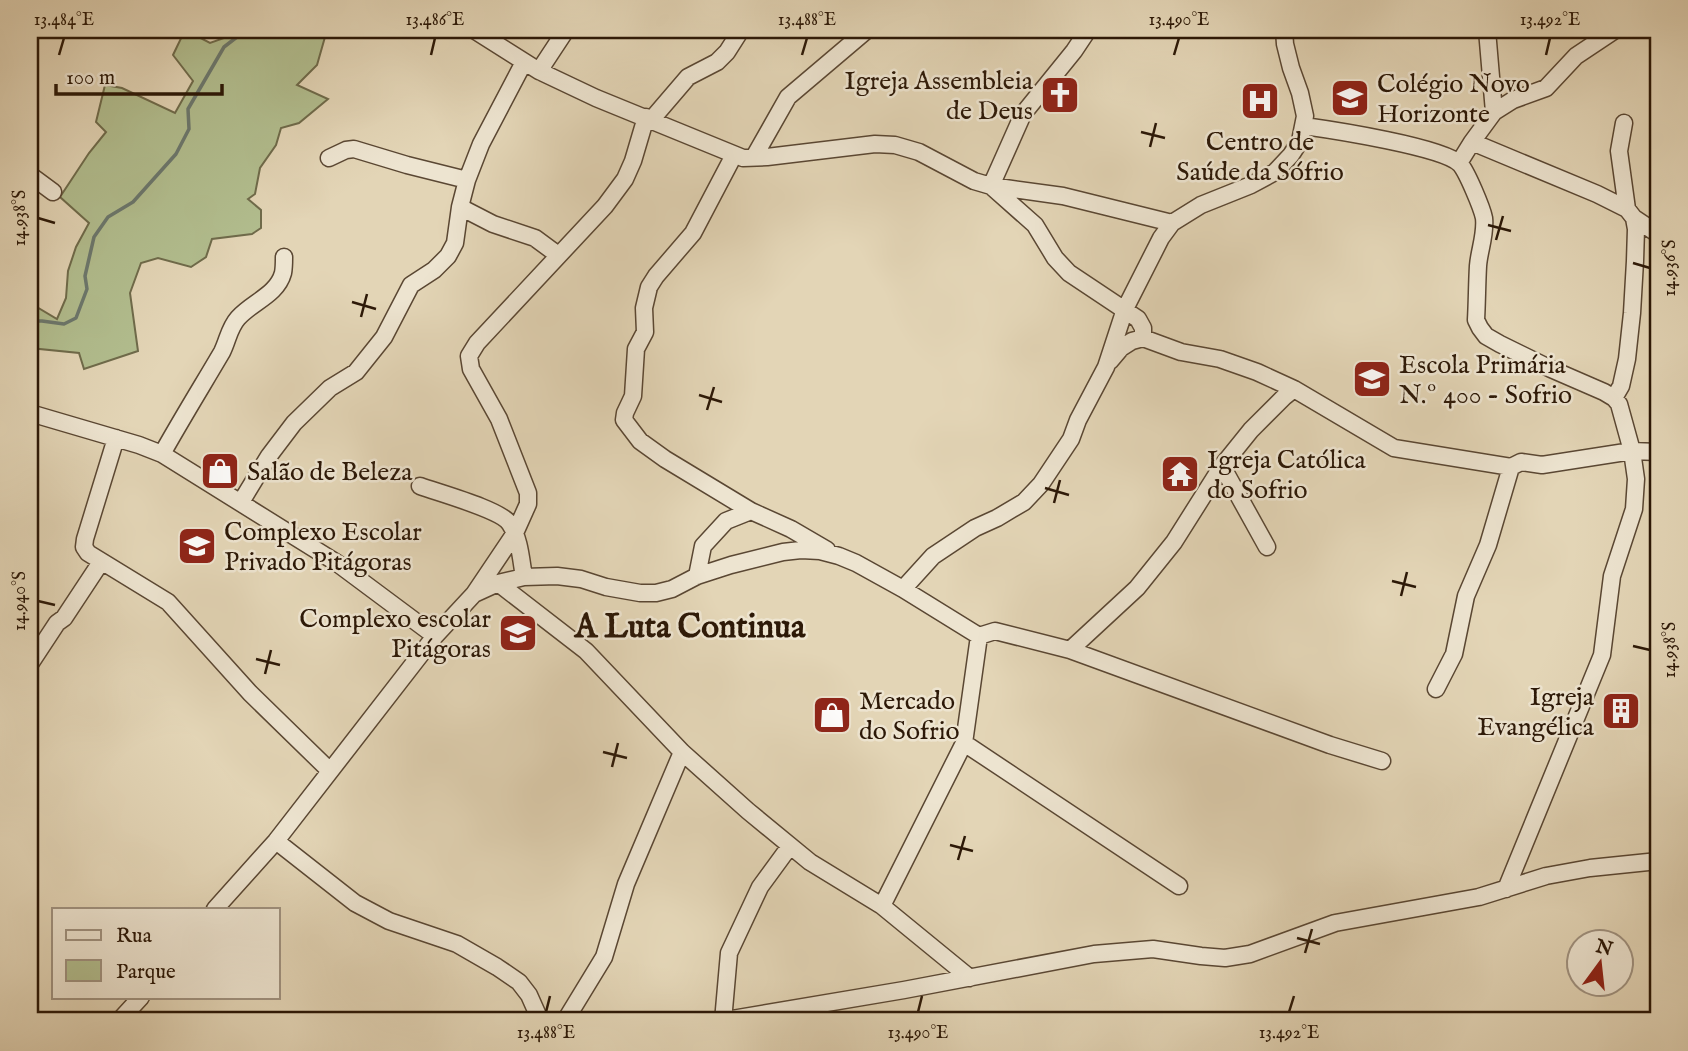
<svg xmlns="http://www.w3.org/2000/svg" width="1688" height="1051" viewBox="0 0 1688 1051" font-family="'IM FELL English',serif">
	<rect width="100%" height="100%" fill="#e3d5b6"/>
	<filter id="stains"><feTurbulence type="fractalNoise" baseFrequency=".00286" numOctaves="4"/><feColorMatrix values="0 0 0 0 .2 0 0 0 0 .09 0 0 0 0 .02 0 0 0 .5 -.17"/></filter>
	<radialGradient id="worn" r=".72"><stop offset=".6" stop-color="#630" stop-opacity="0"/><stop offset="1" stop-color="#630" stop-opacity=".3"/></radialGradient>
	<!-- green -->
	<path fill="#b2be8f" stroke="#6f6b4b" stroke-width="2" d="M185 30 210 43 227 37 233 30H327L317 65 297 85 328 99 299 123 281 128 276 145 260 168 255 194 248 199 261 210V228L252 234 212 239 206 257 191 267 158 258 141 263 130 293 138 351 84 369 79 353 30 348V303L57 319 66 298 68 271 76 247 89 223 60 197 89 153 106 132 96 122 105 85 122 88 175 113 193 81 173 55Z"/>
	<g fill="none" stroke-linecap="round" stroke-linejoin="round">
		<!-- stream -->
		<path stroke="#6c786e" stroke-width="3.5" d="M30 321H42L64 324 76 318 87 289 85 276 94 237 108 217 133 202 176 154 189 129 188 109 224 47 246 30"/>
		<!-- minor casing -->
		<g stroke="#5a4733" stroke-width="19">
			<path id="minor" d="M474 30 539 71 596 98 743 158 767 157 875 144 895 145 919 152 974 181 991 186 1063 196 1172 223
				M1487 30 1494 112
				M539 71 566 30
				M652 119 688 77 717 62 727 52 741 30
				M1624 123 1619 151 1627 209
				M1304 126C1333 130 1443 147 1460 164 1467 172 1482 208 1484 218 1486 234 1479 251 1478 266 1477 284 1477 302 1476 320L1480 328 1486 336 1500 344 1551 369 1604 392 1614 398 1619 404 1632 451 1636 479 1634 509 1612 576 1602 655 1506 889
				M1472 142 1597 194 1627 209 1634 218 1636 229 1635 261 1632 313 1627 359 1621 386 1614 398
				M734 155 693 233 656 276 649 287 644 308 645 332 636 349 633 396 625 413 624 420 640 441 665 459 751 511 791 529 827 550
				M754 157 788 97 867 30
				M329 158 346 150 354 149 407 165 467 180
				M1459 163 1472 142 1494 112 1513 100 1546 88 1576 56 1615 30
				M30 175 53 192
				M991 186 1035 225 1055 258 1069 273 1138 319 1143 328V338
				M991 186 1023 114 1074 51 1088 30
				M460 207 493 224 535 238 558 255
				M1634 218 1658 234
				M1110 361 1121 348 1132 341 1143 338 1181 352 1220 359 1257 372 1294 389 1394 448 1511 467 1521 462 1542 465 1632 451 1658 452
				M30 413 139 445 162 454 337 563 435 636
				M116 438 85 539 84 547 88 553 168 602 250 693 330 771
				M162 454C181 420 202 386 222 352 228 340 229 328 238 318 252 302 277 295 283 273 284 268 284 262 284 257
				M1222 466 1267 547
				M420 486C439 493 502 510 510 524 520 539 521 560 524 577
				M241 502 269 456 294 423 330 388 356 372 384 337 411 285 434 270 448 256 455 243 460 207 467 180 481 144 524 62
				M697 576 703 546 726 521 751 511
				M498 583 586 651 682 752 748 811 810 862 882 906 970 978
				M903 589 933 556 975 528 997 518 1024 502 1041 484 1071 439 1078 420 1106 367 1125 309 1161 238 1172 223 1201 205 1251 185 1275 172 1291 155 1300 141 1305 116 1300 93 1291 68 1285 44 1284 30
				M474 594 515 533 528 504V493L499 419 471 369 469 356 477 343 605 206 625 179 633 161 646 117
				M979 636 995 631 1070 650 1330 745 1382 761
				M1070 650 1137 588 1174 542 1222 466 1251 430 1284 397 1294 389
				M30 664 57 623 64 618 101 562
				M1436 689 1454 654 1466 596 1488 545 1511 467
				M964 743 1179 886
				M276 841 355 903 389 921 457 944 497 967 519 982 529 995 537 1013 539 1021
				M215 909 276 841 435 636 474 594 498 583 524 577 557 576 581 579 606 587 640 593H656L672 589 697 576 731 565 783 552 801 550 820 551 839 556 856 563 903 589 979 636 964 743 882 906
				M119 1021 141 997
				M565 1021 604 957 626 884 682 752
				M720 1021 904 990 1094 954 1153 949 1201 956 1225 958 1250 954 1335 923 1479 897 1546 876 1590 868 1658 861
				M723 1021 729 953 760 887 790 846"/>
		</g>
		<!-- minor -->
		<use href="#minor" stroke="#ede4d0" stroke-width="16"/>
	</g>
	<!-- ticks -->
	<path fill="none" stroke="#2c1807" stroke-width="2.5" d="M59 55 64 38M431 55 435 38M802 55 807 38M1174 55 1179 38M1546 55 1550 38M1141 132 1165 138M1150 147 1156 123M38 218 55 223M1488 225 1511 231M1496 240 1503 216M1633 263 1650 268M352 302 376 309M361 317 367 294M699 395 722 402M707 410 714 387M1045 488 1069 495M1054 503 1060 480M1392 581 1416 587M1401 596 1407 572M38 601 55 605M1633 646 1650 650M256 659 280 665M265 674 271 650M603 752 627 758M612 767 618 743M950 845 973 851M958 860 965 836M1297 938 1320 944M1305 953 1312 929M546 1012 550 996M918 1012 922 996M1289 1012 1294 996"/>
	<!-- icons -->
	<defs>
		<g id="church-square" transform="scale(2.0125)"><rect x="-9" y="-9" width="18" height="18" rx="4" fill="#8f2418" stroke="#ede4d0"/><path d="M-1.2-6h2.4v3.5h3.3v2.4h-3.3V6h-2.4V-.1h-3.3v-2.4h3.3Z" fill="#fff"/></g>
		<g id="university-square" transform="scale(2.0125)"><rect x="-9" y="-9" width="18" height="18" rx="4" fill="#8f2418" stroke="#ede4d0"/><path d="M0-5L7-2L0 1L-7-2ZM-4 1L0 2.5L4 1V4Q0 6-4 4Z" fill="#fff"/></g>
		<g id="hospital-square" transform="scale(2.0125)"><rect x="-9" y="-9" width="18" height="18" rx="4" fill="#8f2418" stroke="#ede4d0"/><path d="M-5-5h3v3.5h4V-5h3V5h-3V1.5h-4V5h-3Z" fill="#fff"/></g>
		<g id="school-square" transform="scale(2.0125)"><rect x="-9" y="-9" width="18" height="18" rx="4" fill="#8f2418" stroke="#ede4d0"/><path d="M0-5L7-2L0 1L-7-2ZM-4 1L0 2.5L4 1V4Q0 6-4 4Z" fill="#fff"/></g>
		<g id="shop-square" transform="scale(2.0125)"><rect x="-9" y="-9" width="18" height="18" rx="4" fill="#8f2418" stroke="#ede4d0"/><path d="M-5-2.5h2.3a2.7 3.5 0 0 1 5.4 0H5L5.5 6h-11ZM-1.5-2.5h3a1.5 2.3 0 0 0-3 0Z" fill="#fff"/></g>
		<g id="temple-square" transform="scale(2.0125)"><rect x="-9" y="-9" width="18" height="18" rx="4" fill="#8f2418" stroke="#ede4d0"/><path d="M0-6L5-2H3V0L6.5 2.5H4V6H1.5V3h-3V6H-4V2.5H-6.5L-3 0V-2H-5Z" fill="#fff"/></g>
		<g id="building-square" transform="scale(2.0125)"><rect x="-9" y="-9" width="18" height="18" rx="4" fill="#8f2418" stroke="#ede4d0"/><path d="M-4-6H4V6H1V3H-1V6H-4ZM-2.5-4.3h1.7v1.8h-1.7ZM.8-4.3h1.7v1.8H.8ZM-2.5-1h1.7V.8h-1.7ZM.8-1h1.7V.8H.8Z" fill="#fff"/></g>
	</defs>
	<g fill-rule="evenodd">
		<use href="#church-square" x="1060" y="95"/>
		<use href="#university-square" x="1350" y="98"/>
		<use href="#hospital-square" x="1260" y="101"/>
		<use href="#school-square" x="1372" y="379"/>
		<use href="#shop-square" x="220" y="471"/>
		<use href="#temple-square" x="1180" y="474"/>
		<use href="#school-square" x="197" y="546"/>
		<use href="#school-square" x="518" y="633"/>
		<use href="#building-square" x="1621" y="711"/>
		<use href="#shop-square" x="832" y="715"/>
	</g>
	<g text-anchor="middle" stroke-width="5" stroke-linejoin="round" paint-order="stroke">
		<!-- poi labels -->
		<g font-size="26" fill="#2c1807" stroke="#ede4d0" text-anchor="start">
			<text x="1033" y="89" text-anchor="end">Igreja Assembleia<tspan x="1033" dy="30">de Deus</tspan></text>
			<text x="1377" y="92">Colégio Novo<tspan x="1377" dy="30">Horizonte</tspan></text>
			<text x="1260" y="150" text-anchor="middle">Centro de<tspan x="1260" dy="30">Saúde da Sófrio</tspan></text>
			<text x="1399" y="373">Escola Primária<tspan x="1399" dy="30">N.º 400 - Sofrio</tspan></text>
			<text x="1207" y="468">Igreja Católica<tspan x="1207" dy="30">do Sofrio</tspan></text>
			<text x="247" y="480">Salão de Beleza</text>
			<text x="224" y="540">Complexo Escolar<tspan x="224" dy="30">Privado Pitágoras</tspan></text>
			<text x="491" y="627" text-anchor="end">Complexo escolar<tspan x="491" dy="30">Pitágoras</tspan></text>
			<text x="1594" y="705" text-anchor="end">Igreja<tspan x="1594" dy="30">Evangélica</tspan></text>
			<text x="859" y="709">Mercado<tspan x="859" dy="30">do Sofrio</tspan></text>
		</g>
		<!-- district labels -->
		<g font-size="33" font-weight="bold" fill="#2c1807" stroke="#ede4d0">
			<text x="690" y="637">A Luta Continua</text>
		</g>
	</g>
	<!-- margin -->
	<rect width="1688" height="1051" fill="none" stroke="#e3d5b6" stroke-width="77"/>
	<!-- legend -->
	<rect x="52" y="908" width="228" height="91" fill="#ede4d0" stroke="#a09280" stroke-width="2"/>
	<rect x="66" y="930" width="35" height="10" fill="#ede4d0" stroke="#a09280" stroke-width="2"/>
	<text x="116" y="942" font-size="21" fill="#2c1807">Rua</text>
	<rect x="66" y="960" width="35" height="21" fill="#b2be8f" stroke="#a09280" stroke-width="2"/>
	<text x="116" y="978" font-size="21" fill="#2c1807">Parque</text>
	<!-- north arrow -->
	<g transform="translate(1600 963) rotate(15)"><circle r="33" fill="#ede4d0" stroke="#a09280" stroke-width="2"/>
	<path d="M0-5L12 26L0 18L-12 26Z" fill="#8f2418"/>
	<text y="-10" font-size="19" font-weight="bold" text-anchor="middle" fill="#2c1807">N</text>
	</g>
	<!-- scale -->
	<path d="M56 84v10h166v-10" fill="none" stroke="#2c1807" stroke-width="3.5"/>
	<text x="66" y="84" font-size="21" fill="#2c1807" stroke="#ede4d0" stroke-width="5" paint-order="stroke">100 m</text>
	<rect x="38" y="38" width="1612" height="974" fill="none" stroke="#2c1807" stroke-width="2.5"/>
	<g font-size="18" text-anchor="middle" fill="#2c1807">
		<text x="64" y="25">13.484°E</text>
		<text x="435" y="25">13.486°E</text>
		<text x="807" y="25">13.488°E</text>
		<text x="1179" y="25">13.490°E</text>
		<text x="1550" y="25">13.492°E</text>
		<text transform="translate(19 218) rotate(-90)" y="6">14.938°S</text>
		<text transform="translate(1669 268) rotate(-90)" y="6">14.936°S</text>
		<text transform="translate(19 601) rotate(-90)" y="6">14.940°S</text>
		<text transform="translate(1669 650) rotate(-90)" y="6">14.938°S</text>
		<text x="546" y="1038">13.488°E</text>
		<text x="918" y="1038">13.490°E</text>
		<text x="1289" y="1038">13.492°E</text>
	</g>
	<rect width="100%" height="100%" filter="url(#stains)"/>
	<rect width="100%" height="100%" fill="url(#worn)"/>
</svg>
